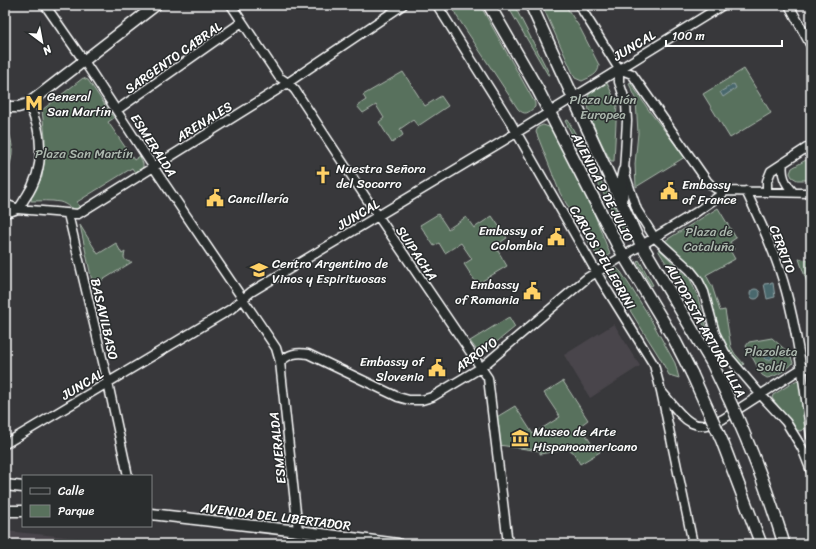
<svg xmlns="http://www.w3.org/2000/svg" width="816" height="549" viewBox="0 0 816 549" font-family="Sriracha,sans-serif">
	<rect width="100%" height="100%" fill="#38383b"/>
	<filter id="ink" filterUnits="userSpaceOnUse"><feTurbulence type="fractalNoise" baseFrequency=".025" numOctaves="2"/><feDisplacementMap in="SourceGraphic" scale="8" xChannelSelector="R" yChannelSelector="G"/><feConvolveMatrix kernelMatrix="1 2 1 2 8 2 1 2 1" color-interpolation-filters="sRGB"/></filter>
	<g filter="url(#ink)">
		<!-- built -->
		<path fill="#49454b" d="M614 324 640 366 590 398 564 355Z
			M5 531 140 544H5Z"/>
		<!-- green -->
		<path fill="#59715d" stroke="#acb8ae" d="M452 5H480L535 103V107C528 113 525 116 518 109L456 15Z
			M507 5H514L550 75H548Z
			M542 5H565L580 28 599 65C599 75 590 77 582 81L575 78Z
			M744 69 771 113 730 138 703 94Z
			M403 72 425 106 441 96 448 106 418 126 413 120 400 129 403 135 392 143 379 122 384 118 376 105 363 113 357 106 366 100 363 95Z
			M83 78 88 80 114 118 108 122 134 160 140 156 143 164V167L136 174 132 168 77 202 80 209C71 211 68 204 60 202 51 200 40 201 31 201L32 195 42 177 45 155V137L42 110Z
			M630 82 650 112 685 157 636 187 635 164 638 133 636 101 635 96 629 84Z
			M607 83 617 104 614 161H611C603 147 583 110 589 94Z
			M568 120 631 237 627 238 565 121Z
			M5 125C14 140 15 159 5 174Z
			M543 125 549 127 552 130 592 208 610 254 607 258 602 259 596 254 560 193 536 132 538 127Z
			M811 157V180H797L792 177 790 173 792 168Z
			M718 208 736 238 730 242 734 249 731 252 735 259 706 275 712 286 720 311 725 310 731 347 735 354 744 364 742 366 732 356 718 334 706 292 663 242Z
			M438 214 448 229 466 217 474 228 492 216 507 238 495 246 507 266 477 284 464 264 472 259 461 243 445 253 439 243 434 246 420 225Z
			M80 225 98 254 116 243 122 254 125 252 124 257C125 261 128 262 132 262L93 286Z
			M659 249 690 279 697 295 708 332 658 250Z
			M799 259 811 260V294Z
			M639 260 653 285 651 286 637 262Z
			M617 268 621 272 646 311 675 363 679 378 669 375 660 358 607 274Z
			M509 317 515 327 482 354 479 353 470 341Z
			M772 338 790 354 793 363C789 369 775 377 767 378L762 375 746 346 749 342Z
			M797 380 799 382 805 425 804 429 800 431 796 430 772 398 773 395Z
			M563 381 588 420 580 426 593 446 595 445 600 452 580 464 573 452 568 449 540 454V451L499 445 495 418 515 406 533 434 560 417 544 393Z"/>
		<!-- water -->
		<path fill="#4a686d" stroke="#92a4a7" d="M734 84 736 88 723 97 720 92Z
			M773 283 775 297 767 299 764 284Z
			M750 294a5 5 0 1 1 10 0a5 5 0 1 1-10 0Z
			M763 355a5 5 0 1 1 10 0a5 5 0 1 1-10 0Z"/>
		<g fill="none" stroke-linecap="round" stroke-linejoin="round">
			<!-- minor casing -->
			<g stroke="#fff" stroke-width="11">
				<path id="minor" d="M45 5 84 61 158 174 276 348 280 362 298 531
					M231 5 279 77 288 83 295 90 378 216 488 378 508 544
					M437 5 511 123 601 280 654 365 661 391 693 544
					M579 5 619 69 632 74 707 181C712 187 718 191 726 191L811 193
					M789 5 811 46
					M619 69V82L626 103 627 121 624 171 637 210 654 237 690 270 698 280 704 292 715 333 725 353 760 394 786 422 802 448 811 471
					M117 110 242 22
					M783 163C781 175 785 183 793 192
					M746 191C761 223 777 257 786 291 799 339 804 387 811 436
					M767 191V181L771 171 811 145
					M5 204 18 209 78 214 277 90 403 5
					M5 213C9 212 13 211 17 209 21 207 23 201 26 197 45 169 44 133 28 104
					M68 214 108 383 128 476
					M280 362C289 354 296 352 308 354L398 397 409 400H422L432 397 482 367 587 278 695 213 726 191
					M662 392C681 414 691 437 723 419L802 368H811
					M5 444 231 309 251 292 503 141 723 5"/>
			</g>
			<!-- major casing -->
			<g stroke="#fff" stroke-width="13">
				<path id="major" d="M5 107H18L28 104 156 5
					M5 485 23 487
					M5 511H23
					M151 514 298 531 398 544"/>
			</g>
			<!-- highway casing -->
			<g stroke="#fff" stroke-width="14">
				<path id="highway" d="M489 5 538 90 618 246 675 341 692 374
					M531 5 636 235 712 363
					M622 196 621 187 624 171"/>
			</g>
			<!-- minor -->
			<use href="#minor" stroke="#2a2d2e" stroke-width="8"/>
			<!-- major -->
			<use href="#major" stroke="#2a2d2e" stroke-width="10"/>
			<!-- highway -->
			<use href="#highway" stroke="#2a2d2e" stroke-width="11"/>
			<!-- highway-bridge casing -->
			<g stroke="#fff" stroke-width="14" stroke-linecap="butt">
				<path id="highway-bridge" d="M712 363C741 422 765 481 784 544
					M692 374 722 441 761 544"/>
			</g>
			<!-- highway-bridge -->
			<use href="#highway-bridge" stroke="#2a2d2e" stroke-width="11"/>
		</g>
	</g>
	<!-- icons -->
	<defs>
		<g id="metro-bare" transform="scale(1.38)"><path d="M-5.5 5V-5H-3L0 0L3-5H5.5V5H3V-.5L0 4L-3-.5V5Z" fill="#ffd166" stroke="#2a2d2e" stroke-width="2.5" paint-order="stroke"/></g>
		<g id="church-bare" transform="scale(1.38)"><path d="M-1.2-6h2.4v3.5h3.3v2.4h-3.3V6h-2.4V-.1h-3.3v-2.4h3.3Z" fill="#ffd166" stroke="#2a2d2e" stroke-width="2.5" paint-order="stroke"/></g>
		<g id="civic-bare" transform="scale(1.38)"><path d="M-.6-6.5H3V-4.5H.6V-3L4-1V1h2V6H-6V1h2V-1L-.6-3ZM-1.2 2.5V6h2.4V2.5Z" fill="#ffd166" stroke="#2a2d2e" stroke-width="2.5" paint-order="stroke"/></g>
		<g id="university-bare" transform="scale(1.38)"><path d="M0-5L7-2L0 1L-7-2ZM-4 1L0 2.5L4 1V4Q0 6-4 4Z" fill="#ffd166" stroke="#2a2d2e" stroke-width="2.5" paint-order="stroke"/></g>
		<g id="museum-bare" transform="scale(1.38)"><path d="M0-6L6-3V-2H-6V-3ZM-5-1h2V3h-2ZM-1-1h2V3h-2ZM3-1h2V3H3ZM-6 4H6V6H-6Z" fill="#ffd166" stroke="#2a2d2e" stroke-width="2.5" paint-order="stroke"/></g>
	</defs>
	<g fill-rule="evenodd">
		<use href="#metro-bare" x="34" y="103"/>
		<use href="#church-bare" x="323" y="175"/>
		<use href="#civic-bare" x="669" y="191"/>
		<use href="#civic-bare" x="215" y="198"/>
		<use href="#civic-bare" x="556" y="237"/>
		<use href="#university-bare" x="259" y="270"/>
		<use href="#civic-bare" x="532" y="291"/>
		<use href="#civic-bare" x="437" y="368"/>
		<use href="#museum-bare" x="520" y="438"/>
	</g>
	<g text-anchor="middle" stroke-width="3" stroke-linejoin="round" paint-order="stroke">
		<!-- street labels -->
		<g font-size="13" fill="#fff" stroke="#2a2d2e">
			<text transform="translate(634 45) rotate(-31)" y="5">JUNCAL</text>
			<text transform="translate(173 57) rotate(-35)" y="5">SARGENTO CABRAL</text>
			<text transform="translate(204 121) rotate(-32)" y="5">ARENALES</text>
			<text transform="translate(154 145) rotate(57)" y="5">ESMERALDA</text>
			<text transform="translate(603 187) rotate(63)" y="5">AVENIDA 9 DE JULIO</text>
			<text transform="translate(358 214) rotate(-31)" y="5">JUNCAL</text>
			<text transform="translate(783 249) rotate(69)" y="5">CERRITO</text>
			<text transform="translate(417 253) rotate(56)" y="5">SUIPACHA</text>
			<text transform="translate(603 257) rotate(60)" y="5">CARLOS PELLEGRINI</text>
			<text transform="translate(105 319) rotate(77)" y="5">BASAVILBASO</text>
			<text transform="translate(706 330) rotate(61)" y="5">AUTOPISTA ARTURO ILLIA</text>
			<text transform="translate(476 354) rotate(-36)" y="5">ARROYO</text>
			<text transform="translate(82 384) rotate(-31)" y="5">JUNCAL</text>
			<text transform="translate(277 448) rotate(-96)" y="5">ESMERALDA</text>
			<text transform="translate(276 516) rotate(7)" y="5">AVENIDA DEL LIBERTADOR</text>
		</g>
		<!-- poi labels -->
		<g font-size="13" fill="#fff" stroke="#2a2d2e" text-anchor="start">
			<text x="47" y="101">General<tspan x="47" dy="15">San Martín</tspan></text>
			<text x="336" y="173">Nuestra Señora<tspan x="336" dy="15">del Socorro</tspan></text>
			<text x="682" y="189">Embassy<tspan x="682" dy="15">of France</tspan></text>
			<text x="228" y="203">Cancillería</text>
			<text x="543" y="235" text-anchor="end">Embassy of<tspan x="543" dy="15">Colombia</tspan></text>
			<text x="272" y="268">Centro Argentino de<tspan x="272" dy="15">Vinos y Espirituosas</tspan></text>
			<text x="519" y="289" text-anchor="end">Embassy<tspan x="519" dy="15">of Romania</tspan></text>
			<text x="424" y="366" text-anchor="end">Embassy of<tspan x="424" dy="15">Slovenia</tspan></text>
			<text x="533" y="436">Museo de Arte<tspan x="533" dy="15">Hispanoamericano</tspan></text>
		</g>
		<!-- park labels -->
		<g font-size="13" fill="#acb8ae" stroke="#2a2d2e">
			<text x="603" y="104">Plaza Unión<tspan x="603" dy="15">Europea</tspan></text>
			<text x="84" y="158">Plaza San Martín</text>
			<text x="709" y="236">Plaza de<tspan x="709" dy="15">Cataluña</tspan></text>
			<text x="771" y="356">Plazoleta<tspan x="771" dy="15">Soldi</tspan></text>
		</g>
	</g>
	<!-- margin -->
	<rect width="816" height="549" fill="none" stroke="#2a2d2e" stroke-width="20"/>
	<rect x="10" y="10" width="796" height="529" fill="none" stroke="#fff" stroke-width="1.5" filter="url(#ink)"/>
	<!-- legend -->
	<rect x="22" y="475" width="130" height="52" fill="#2a2d2e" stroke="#7f8182"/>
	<rect x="30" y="488" width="20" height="6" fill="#2a2d2e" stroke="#7f8182"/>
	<text x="58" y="495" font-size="12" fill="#ffffff">Calle</text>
	<rect x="30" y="505" width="20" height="12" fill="#59715d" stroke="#7f8182"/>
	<text x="58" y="515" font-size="12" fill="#ffffff">Parque</text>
	<!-- north arrow -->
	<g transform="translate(42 42) rotate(148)" stroke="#2a2d2e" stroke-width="3" paint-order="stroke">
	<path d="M0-3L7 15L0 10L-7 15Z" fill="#ffffff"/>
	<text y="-6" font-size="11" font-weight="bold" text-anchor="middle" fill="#ffffff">N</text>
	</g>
	<!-- scale -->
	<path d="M666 40v6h116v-6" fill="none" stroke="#ffffff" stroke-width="2"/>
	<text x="672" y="40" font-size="12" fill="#ffffff" stroke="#2a2d2e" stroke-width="3" paint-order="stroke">100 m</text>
</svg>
